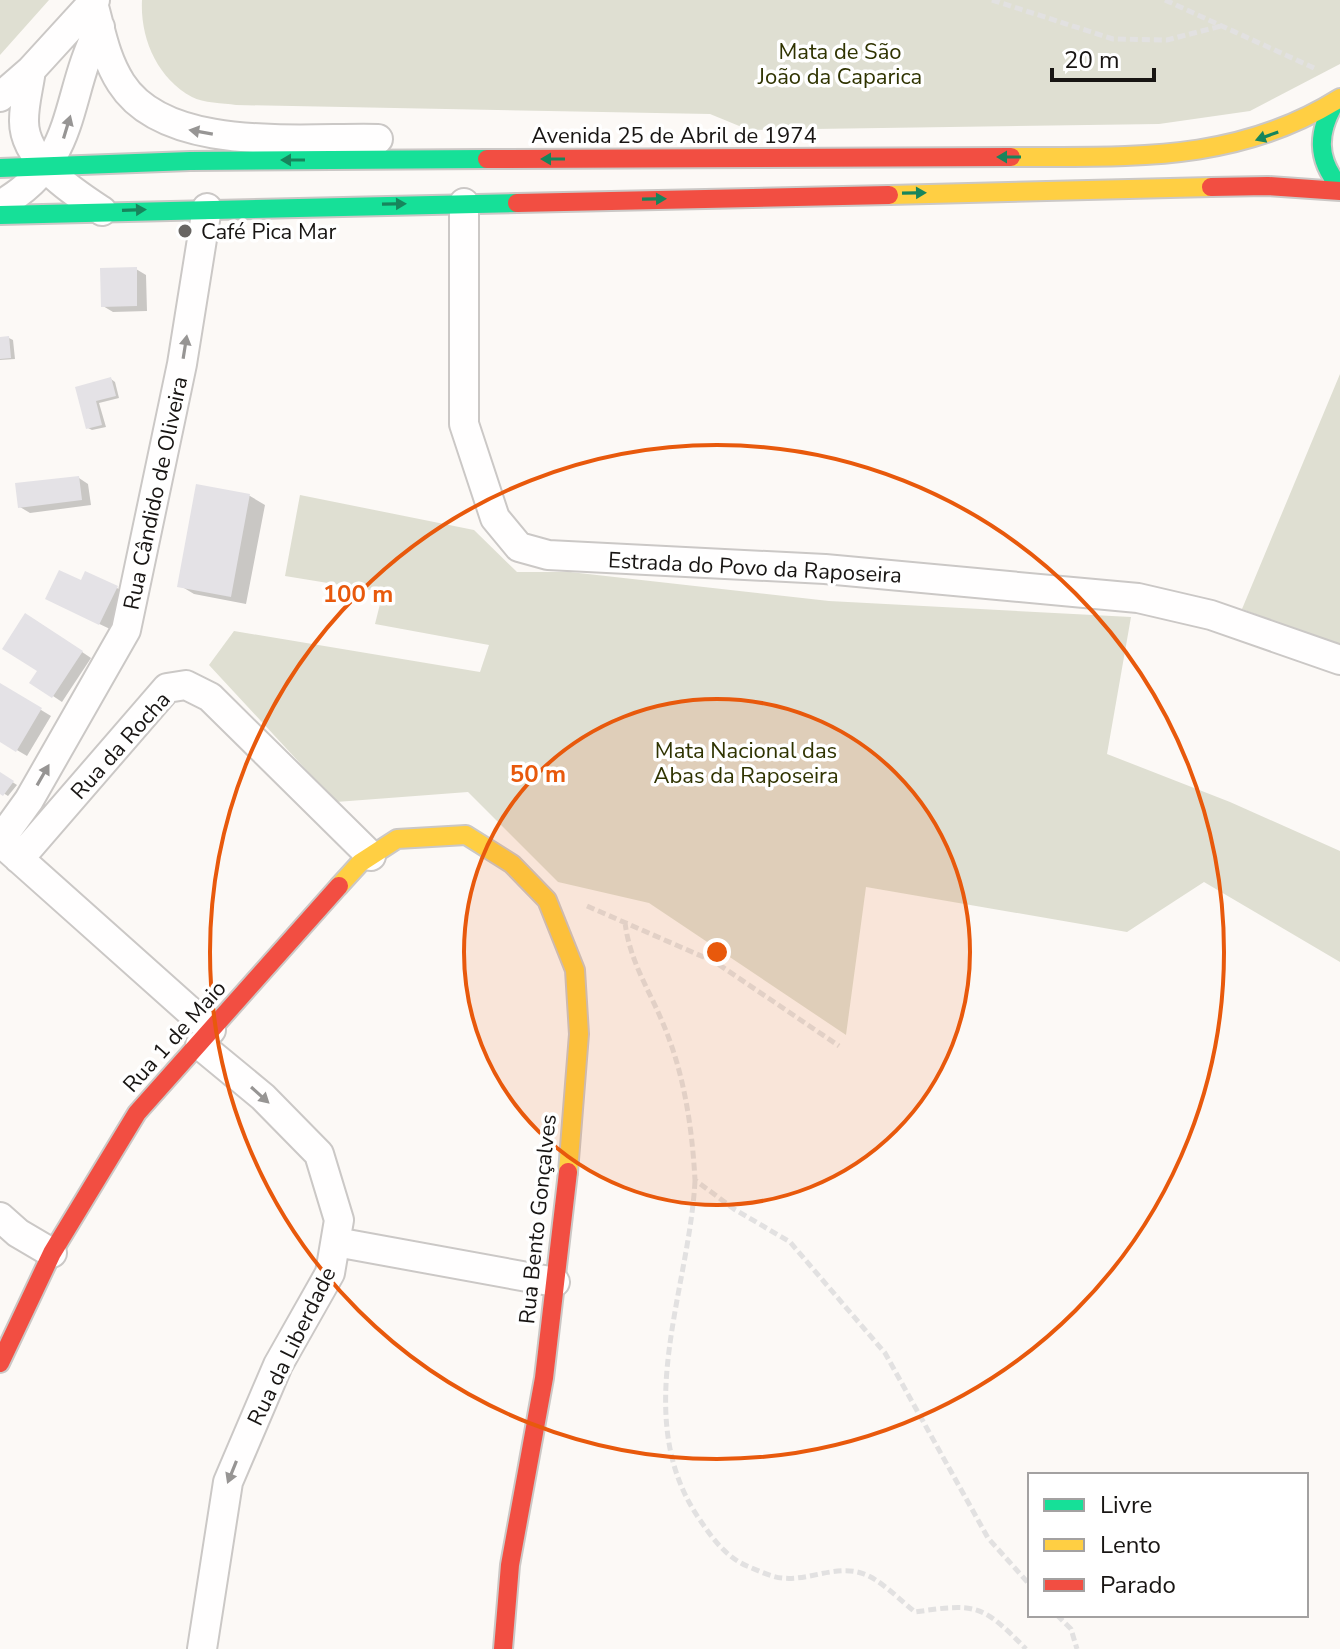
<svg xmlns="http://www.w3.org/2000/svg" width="1340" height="1649" viewBox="0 0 1340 1649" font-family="'Nunito Sans',sans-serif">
	<rect width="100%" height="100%" fill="#fcf9f6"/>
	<!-- green -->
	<path fill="#dfdfd2" d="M0 0H49L0 55Z
		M142 0H1340V64L1250 111 1159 124 749 130 710 114 236 105C223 103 203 103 192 97 157 78 140 38 142 0Z
		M1340 374V646L1242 609Z
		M300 495 474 530 517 572H570L829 601 1131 617 1107 754 1230 802 1340 851V962L1204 882 1127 932 866 887 846 1035 649 903 558 882 468 792 336 802 209 665 234 631 480 672 489 645 375 624 383 592 285 576Z"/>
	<!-- shadow -->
	<path fill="#0003" d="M136 269 146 275 147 311 113 312 103 306Z
		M9 338 13 340 15 359 0 360V339Z
		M111 379 115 382 119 398 99 403 106 427 92 430 88 428 77 388Z
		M79 478 88 484 91 505 30 513 20 507Z
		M198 486 250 496 265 505 246 604 194 594 179 585Z
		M82 583 117 588 126 594 110 629 57 604Z
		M36 621 91 658 62 702 53 696 39 670Z
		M0 685 51 716 27 756 0 740Z
		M0 774 17 785 8 796 0 791Z"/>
	<!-- building -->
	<path fill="#e4e2e6" d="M137 267V306L101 307 100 268Z
		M9 336 11 358 0 359V337Z
		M111 377 116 396 96 401 102 425 86 429 75 387Z
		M79 476 82 500 18 508 15 483Z
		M196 484 250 494 231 597 177 587Z
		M59 570 81 580 85 571 118 586 99 625 45 599Z
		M25 613 83 651 52 698 29 683 37 671 2 649Z
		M0 683 42 708 16 752 0 742Z
		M0 772 14 781 3 796 0 794Z"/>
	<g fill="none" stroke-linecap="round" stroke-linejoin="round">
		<!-- street casing -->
		<g stroke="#cbc8c6" stroke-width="32">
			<path id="street" d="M93 3C101 31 105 58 121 83 166 154 303 137 378 139
				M31 70C29 86 24 103 24 120 23 160 73 192 102 211
				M0 97 31 70 95 0
				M464 203V424L495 518 519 547 548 555 825 569 1138 598 1211 615 1340 660
				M0 205C80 160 63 97 100 27
				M0 840 29 800 126 630 182 364 207 208
				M6 847 211 1030
				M19 859 167 688 186 685 210 697 371 856
				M200 1045 263 1097 319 1154 339 1220 330 1273 278 1365 228 1482 202 1649
				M0 1217 18 1233 52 1253
				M336 1242 555 1282"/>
		</g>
		<!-- fast casing -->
		<g stroke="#cbc8c6" stroke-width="22">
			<path id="fast" d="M1336 101C1317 132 1316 159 1340 187
				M0 168 190 161 487 159
				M0 215 517 203"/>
		</g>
		<!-- slow casing -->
		<g stroke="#cbc8c6" stroke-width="22">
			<path id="slow" d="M1011 157C1130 156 1235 164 1340 98
				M889 195 1211 187
				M339 886 360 863 397 839 466 835 512 864 547 900 575 970 579 1034 568 1172"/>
		</g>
		<!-- jam casing -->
		<g stroke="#cbc8c6" stroke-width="22">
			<path id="jam" d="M487 159 1011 157
				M1211 187 1268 186 1340 191
				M517 203 889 195
				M0 1363 52 1253 137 1113 339 886
				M503 1649 510 1565 544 1378 568 1172"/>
		</g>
		<!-- path -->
		<path stroke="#e2e1e1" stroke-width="5" stroke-dasharray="8 4" stroke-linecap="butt" d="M992 0 1113 39 1167 40 1221 26
			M1165 0 1314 68
			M587 906 715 962 839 1046
			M625 922C629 959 648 988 662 1021 684 1072 692 1126 695 1180L734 1209 790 1242 885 1353 988 1538 1030 1585
			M695 1181C689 1292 629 1418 700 1520 712 1538 726 1557 747 1566 757 1570 771 1577 782 1578 808 1581 835 1565 861 1573 879 1578 900 1600 915 1612 976 1603 982 1604 1026 1649
			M1057 1615 1071 1629 1077 1649"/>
		<!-- street -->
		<use href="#street" stroke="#fffefe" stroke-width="28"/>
		<!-- fast -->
		<use href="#fast" stroke="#16e098" stroke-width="18"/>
		<!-- slow -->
		<use href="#slow" stroke="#ffcf43" stroke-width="18"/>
		<!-- jam -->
		<use href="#jam" stroke="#f24e42" stroke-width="18"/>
	</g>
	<!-- one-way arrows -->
	<defs><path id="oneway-solid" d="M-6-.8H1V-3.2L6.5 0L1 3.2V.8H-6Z" transform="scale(2)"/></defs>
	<g fill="#979594">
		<use href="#oneway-solid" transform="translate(67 127) rotate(-73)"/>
		<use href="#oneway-solid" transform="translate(201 132) rotate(-170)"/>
		<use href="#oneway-solid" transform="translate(185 347) rotate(-81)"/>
		<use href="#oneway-solid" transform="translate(43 775) rotate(-60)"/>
		<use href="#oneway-solid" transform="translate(260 1095) rotate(42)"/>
		<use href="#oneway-solid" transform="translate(232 1472) rotate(112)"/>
	</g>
	<g fill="#17855c">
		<use href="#oneway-solid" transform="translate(1267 136) rotate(160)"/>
		<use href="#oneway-solid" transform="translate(1009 157) rotate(180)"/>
		<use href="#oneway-solid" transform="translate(553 159) rotate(180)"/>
		<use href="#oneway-solid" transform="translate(293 160) rotate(180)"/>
		<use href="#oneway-solid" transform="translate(914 193) rotate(-1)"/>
		<use href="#oneway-solid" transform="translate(654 199) rotate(-1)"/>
		<use href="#oneway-solid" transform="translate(394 204) rotate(-1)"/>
		<use href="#oneway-solid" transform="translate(134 210) rotate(-2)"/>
	</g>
	<!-- distance rings -->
	<circle cx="717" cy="952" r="253" fill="#e8590c" fill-opacity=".12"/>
	<g fill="none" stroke="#e8590c" stroke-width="4">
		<circle cx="717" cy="952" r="253"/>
		<circle cx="717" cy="952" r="507"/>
	</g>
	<!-- markers -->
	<circle fill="#686562" stroke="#fff" stroke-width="3" cx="185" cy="231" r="8"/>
	<g text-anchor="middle" stroke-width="7" stroke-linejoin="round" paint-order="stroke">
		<!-- park labels -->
		<g font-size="22" fill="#2f3300" stroke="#fff">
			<text x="840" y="59">Mata de São<tspan x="840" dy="25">João da Caparica</tspan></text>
			<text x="746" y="758">Mata Nacional das<tspan x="746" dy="25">Abas da Raposeira</tspan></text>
		</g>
		<!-- street labels -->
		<g font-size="22" fill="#181513" stroke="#fff">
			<text x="674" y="143">Avenida 25 de Abril de 1974</text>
			<text transform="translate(155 493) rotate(-78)" y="8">Rua Cândido de Oliveira</text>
			<text transform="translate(755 567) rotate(3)" y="8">Estrada do Povo da Raposeira</text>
			<text transform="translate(120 745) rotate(-48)" y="8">Rua da Rocha</text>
			<text transform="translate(174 1036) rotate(-48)" y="8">Rua 1 de Maio</text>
			<text transform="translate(537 1219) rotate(-84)" y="8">Rua Bento Gonçalves</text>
			<text transform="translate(291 1346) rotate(-64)" y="8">Rua da Liberdade</text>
		</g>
		<!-- poi labels -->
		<g font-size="22" fill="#181513" stroke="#fff" text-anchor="start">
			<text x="201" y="239">Café Pica Mar</text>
		</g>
	</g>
	<circle cx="717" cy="952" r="12" fill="#e8590c" stroke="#fff" stroke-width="4"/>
	<g font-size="24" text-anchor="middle" font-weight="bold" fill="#e8590c" stroke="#fff" stroke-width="7" stroke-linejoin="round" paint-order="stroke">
		<text x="358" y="602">100 m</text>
		<text x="538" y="782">50 m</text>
	</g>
	<!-- legend -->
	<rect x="1028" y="1473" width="280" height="144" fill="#ffffff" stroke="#a3a1a1" stroke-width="2"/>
	<rect x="1044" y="1499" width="40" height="12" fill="#16e098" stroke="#a3a1a1" stroke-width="2"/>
	<text x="1100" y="1513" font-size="24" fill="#181513">Livre</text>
	<rect x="1044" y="1539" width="40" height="12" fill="#ffcf43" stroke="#a3a1a1" stroke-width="2"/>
	<text x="1100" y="1553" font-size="24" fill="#181513">Lento</text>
	<rect x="1044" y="1579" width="40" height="12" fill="#f24e42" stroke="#a3a1a1" stroke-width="2"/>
	<text x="1100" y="1593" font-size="24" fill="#181513">Parado</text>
	<!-- scale -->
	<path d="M1052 68v12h102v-12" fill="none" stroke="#181513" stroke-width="4"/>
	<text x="1064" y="68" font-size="24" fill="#181513" stroke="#ffffff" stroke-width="6" paint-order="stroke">20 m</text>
</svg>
